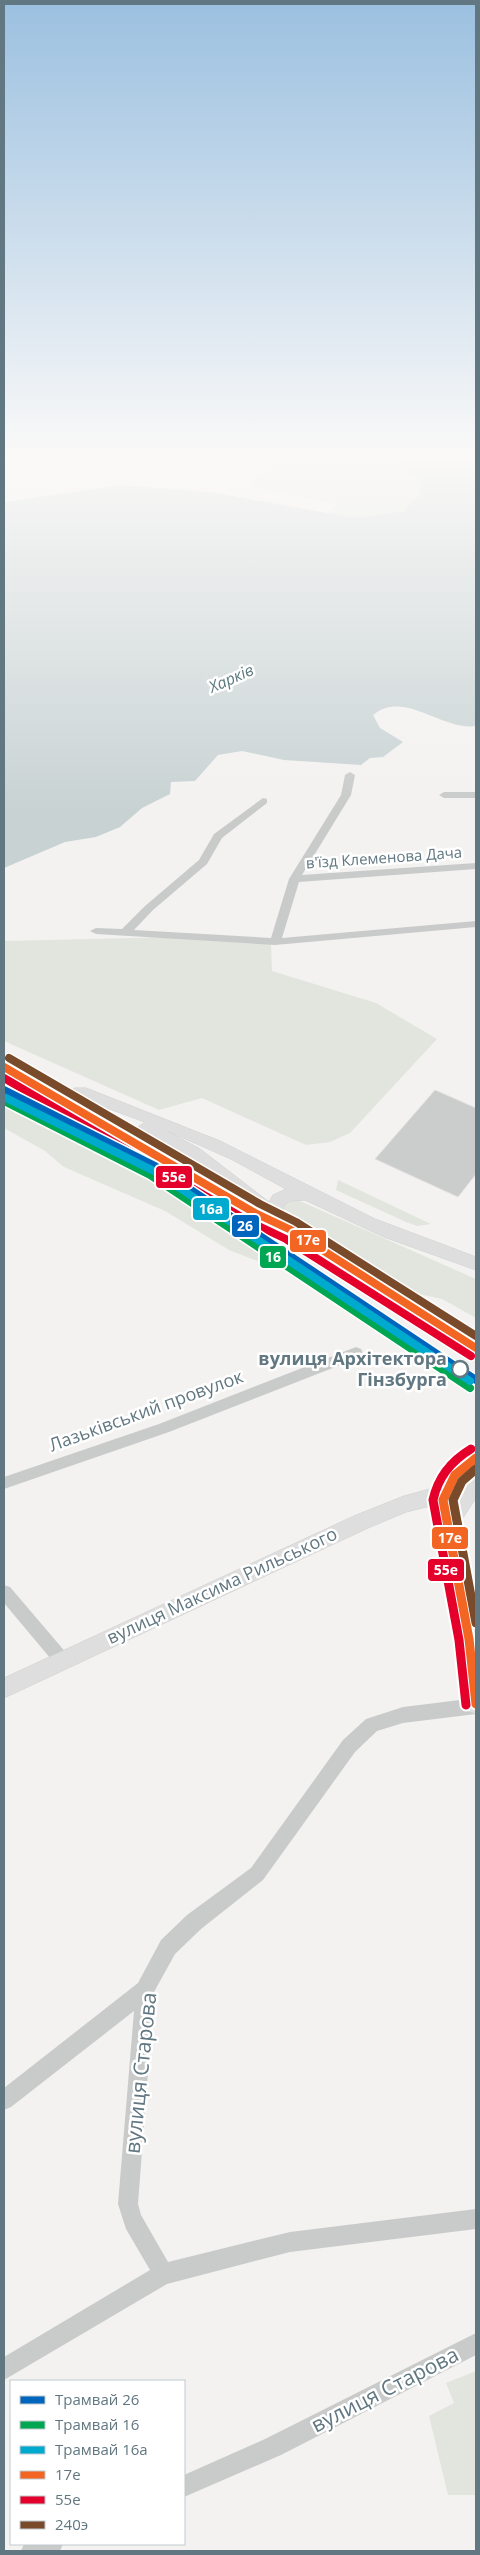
<svg xmlns="http://www.w3.org/2000/svg" width="480" height="2555" viewBox="0 0 480 2555" font-family="'Open Sans',sans-serif">
	<rect width="100%" height="100%" fill="#f3f2f0"/>
	<!-- green -->
	<path fill="#e2e5de" d="M288 455H365L388 460 420 481V495L409 504 406 511 355 518 327 515 336 504 254 487 250 483Z
		M175 937 271 944 272 971 376 1003 437 1039 350 1133 330 1142 306 1145 202 1098 159 1110 4 1041V941Z
		M4 1105 38 1117 108 1152 134 1159 158 1172 194 1203 264 1243 281 1258 283 1264 276 1267 268 1265 229 1250 165 1211 64 1167 45 1151 4 1128Z
		M338 1180 431 1224 417 1226 406 1222 336 1190Z
		M293 1198 476 1279V1318L442 1299 414 1293 284 1209 283 1202Z
		M476 2371V2495H448L429 2416 454 2403 446 2383Z"/>
	<!-- water -->
	<path fill="#c8d2d3" d="M365 455H434L468 461 476 460V726C442 731 404 689 373 715L380 728 403 742 383 757 370 758 361 765 284 760 242 751 218 755 195 781 171 782 170 794 142 808 120 827 96 837 65 842 4 868V502L120 485 211 492 355 518 406 511 409 504 420 495V481L388 460Z"/>
	<!-- building -->
	<path fill="#cbcccc" stroke="#e2e2e0" d="M435 1090 476 1108V1174L458 1197 375 1159Z"/>
	<g fill="none" stroke-linecap="round" stroke-linejoin="round">
		<!-- major casing -->
		<g stroke="#cfd0cf" stroke-width="1">
			<path id="major" d="M4 1062 234 1193 188 1157 140 1131 138 1127 145 1122 74 1096 72 1092 74 1088H86L220 1141 375 1219 476 1257V1270L384 1237 305 1200 289 1201 284 1205 282 1219 297 1226 476 1339V1355L470 1353 285 1234 249 1217 4 1074ZM163 1129 231 1159 286 1189 273 1195 269 1202 200 1149Z
				M476 1450V1467L459 1484 476 1478V1498L458 1525 476 1622V1714L468 1711 465 1704C458 1637 446 1570 434 1505L406 1512 368 1528 4 1698V1678L354 1516 404 1496 437 1487 452 1464Z"/>
		</g>
		<!-- minor -->
		<path fill="#c9cbcb" fill-rule="evenodd" d="M350 772 355 775 351 795 302 875 476 863V869L299 882 282 938 476 921V927L275 945 96 934 90 931 96 928 122 929 145 906 199 860 214 834 263 798 267 799V803L222 838 207 864 153 910 134 930 271 938 289 879 341 795 345 775Z
			M476 792V798H444L439 795 444 792Z
			M356 1347 361 1349 363 1353 361 1357 169 1432 4 1489V1477L159 1424Z
			M4 1585 10 1587 68 1655 70 1660 68 1665 62 1668 56 1665 4 1603Z
			M476 1698V1714L403 1723 377 1731 355 1752 263 1880 201 1929 175 1954 154 1992 138 2204 141 2215 168 2262 290 2232 476 2209V2229L290 2252 167 2284 4 2380V2357L150 2270 126 2229 118 2204 134 2011 11 2107 4 2110V2088L138 1983 161 1940 187 1915 251 1868 343 1740 366 1719 403 1707Z
			M476 2333V2355L281 2455 184 2497V2475L265 2439Z
			M24 2544H63L60 2551H21Z"/>
		<!-- major -->
		<use href="#major" fill="#dededf" fill-rule="evenodd"/>
		<!-- bus-1-far1 casing -->
		<g stroke="#fff" stroke-width="11">
			<path id="bus-1-far1" d="M4 1067 255 1213 291 1230 476 1348"/>
		</g>
		<!-- bus-1 casing -->
		<g stroke="#fff" stroke-width="13">
			<path id="bus-1" d="M476 1458 455 1475 443 1500 469 1639 476 1704"/>
		</g>
		<!-- bus-2-far1 casing -->
		<g stroke="#fff" stroke-width="11">
			<path id="bus-2-far1" d="M4 1078 250 1222 286 1239 471 1356"/>
		</g>
		<!-- bus-2 casing -->
		<g stroke="#fff" stroke-width="13">
			<path id="bus-2" d="M466 1705 459 1640 433 1500C438 1477 451 1461 471 1449"/>
		</g>
		<!-- bus-3-far1 casing -->
		<g stroke="#fff" stroke-width="11">
			<path id="bus-3-far1" d="M9 1058 260 1204 296 1222 476 1336"/>
		</g>
		<!-- bus-3 casing -->
		<g stroke="#fff" stroke-width="13">
			<path id="bus-3" d="M476 1469 462 1481 453 1500 476 1623"/>
		</g>
		<!-- bus-1-far1 -->
		<use href="#bus-1-far1" stroke="#f26522" stroke-width="8"/>
		<!-- bus-1 -->
		<use href="#bus-1" stroke="#f26522" stroke-width="9"/>
		<!-- bus-2-far1 -->
		<use href="#bus-2-far1" stroke="#e4002b" stroke-width="8"/>
		<!-- bus-2 -->
		<use href="#bus-2" stroke="#e4002b" stroke-width="9"/>
		<!-- bus-3-far1 -->
		<use href="#bus-3-far1" stroke="#7a4b2a" stroke-width="8"/>
		<!-- bus-3 -->
		<use href="#bus-3" stroke="#7a4b2a" stroke-width="9"/>
		<!-- tram-1 casing -->
		<g stroke="#fff" stroke-width="11">
			<path id="tram-1" d="M4 1090 155 1166 476 1380"/>
		</g>
		<!-- tram-2 casing -->
		<g stroke="#fff" stroke-width="11">
			<path id="tram-2" d="M4 1101 150 1175 470 1388"/>
		</g>
		<!-- tram-3 casing -->
		<g stroke="#fff" stroke-width="11">
			<path id="tram-3" d="M4 1097 154 1171 470 1381"/>
		</g>
		<!-- tram-1 -->
		<use href="#tram-1" stroke="#0065bd" stroke-width="8"/>
		<!-- tram-2 -->
		<use href="#tram-2" stroke="#00a651" stroke-width="8"/>
		<!-- tram-3 -->
		<use href="#tram-3" stroke="#00a9ce" stroke-width="8"/>
	</g>
	<!-- sky -->
	<linearGradient id="sky" x2="0" y2="1"><stop stop-color="#9bc0e0"/><stop offset="0.56" stop-color="#faf9f8"/><stop offset="1" stop-color="#faf9f8" stop-opacity="0"/></linearGradient>
	<rect width="480" height="812" fill="url(#sky)"/>
	<!-- markers -->
	<circle fill="#fff" stroke="#617781" stroke-width="2.5" cx="460" cy="1369" r="8"/>
	<g text-anchor="middle" stroke-width="5" stroke-linejoin="round" paint-order="stroke">
		<!-- far-street labels -->
		<g font-size="15" fill="#617781" stroke="#fff">
			<text transform="translate(384 858) rotate(-4)" y="5">в'їзд Клеменова Дача</text>
		</g>
		<!-- far-water labels -->
		<g font-size="16" font-style="italic" fill="#5d7a7f" stroke="#fff">
			<text transform="translate(231 678) rotate(-24)" y="6">Харків</text>
		</g>
		<!-- stop labels -->
		<g font-size="18" font-weight="bold" fill="#617781" stroke="#fff" text-anchor="end">
			<text x="447" y="1365">вулиця Архітектора<tspan x="447" dy="21">Гінзбурга</tspan></text>
		</g>
		<!-- street labels -->
		<g font-size="18" fill="#617781" stroke="#fff">
			<text transform="translate(146 1411) rotate(-20)" y="6">Лазьківський провулок</text>
			<text transform="translate(222 1586) rotate(-25)" y="6">вулиця Максима Рильського</text>
		</g>
		<!-- near-street labels -->
		<g font-size="21" fill="#617781" stroke="#fff">
			<text transform="translate(141 2073) rotate(-84)" y="7">вулиця Старова</text>
			<text transform="translate(385 2390) rotate(-27)" y="7">вулиця Старова</text>
		</g>
	</g>
	<g stroke="#fff" stroke-width="2">
		<rect x="155" y="1165" width="38" height="24" rx="5" fill="#e4002b"/>
		<rect x="192" y="1197" width="38" height="24" rx="5" fill="#00a9ce"/>
		<rect x="231" y="1214" width="29" height="24" rx="5" fill="#0065bd"/>
		<rect x="289" y="1229" width="38" height="24" rx="5" fill="#f26522"/>
		<rect x="259" y="1245" width="28" height="24" rx="5" fill="#00a651"/>
		<rect x="431" y="1526" width="38" height="24" rx="5" fill="#f26522"/>
		<rect x="427" y="1558" width="38" height="24" rx="5" fill="#e4002b"/>
	</g>
	<g font-size="14" text-anchor="middle" font-weight="bold" fill="#fff">
		<text x="174" y="1182">55е</text>
		<text x="211" y="1214">16a</text>
		<text x="245" y="1231">26</text>
		<text x="308" y="1245">17е</text>
		<text x="273" y="1262">16</text>
		<text x="450" y="1543">17е</text>
		<text x="446" y="1575">55е</text>
	</g>
	<!-- border -->
	<rect width="480" height="2555" fill="none" stroke="#617781" stroke-width="10"/>
	<!-- legend -->
	<rect x="10" y="2380" width="175" height="165" fill="#ffffff" stroke="#c0c9cd"/>
	<rect x="20" y="2396" width="25" height="8" fill="#0065bd" stroke="#c0c9cd"/>
	<text x="55" y="2405" font-size="15" fill="#617781">Трамвай 26</text>
	<rect x="20" y="2421" width="25" height="8" fill="#00a651" stroke="#c0c9cd"/>
	<text x="55" y="2430" font-size="15" fill="#617781">Трамвай 16</text>
	<rect x="20" y="2446" width="25" height="8" fill="#00a9ce" stroke="#c0c9cd"/>
	<text x="55" y="2455" font-size="15" fill="#617781">Трамвай 16a</text>
	<rect x="20" y="2471" width="25" height="8" fill="#f26522" stroke="#c0c9cd"/>
	<text x="55" y="2480" font-size="15" fill="#617781">17е</text>
	<rect x="20" y="2496" width="25" height="8" fill="#e4002b" stroke="#c0c9cd"/>
	<text x="55" y="2505" font-size="15" fill="#617781">55е</text>
	<rect x="20" y="2521" width="25" height="8" fill="#7a4b2a" stroke="#c0c9cd"/>
	<text x="55" y="2530" font-size="15" fill="#617781">240э</text>
</svg>
